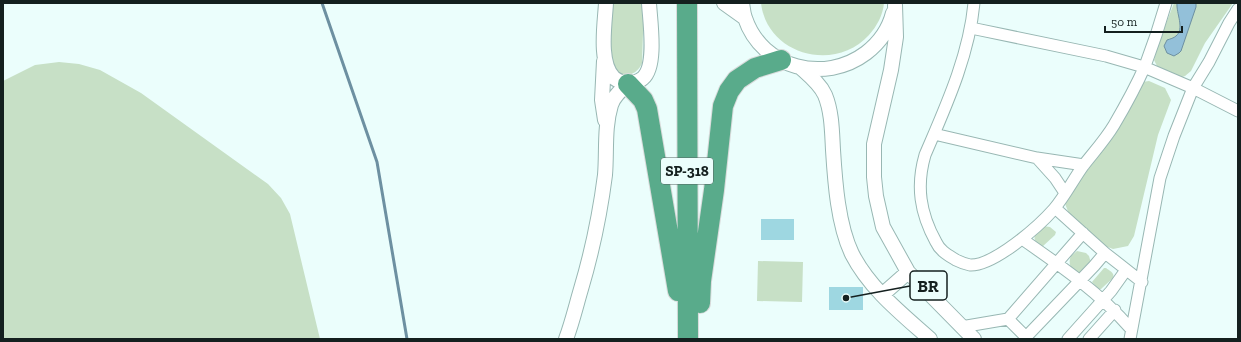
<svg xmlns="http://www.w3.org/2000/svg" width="1241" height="342" viewBox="0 0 1241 342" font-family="'Zilla Slab',serif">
	<rect width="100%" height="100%" fill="#ebfefc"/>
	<!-- green -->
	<path fill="#c7e0c6" d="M612 3H644L642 63C638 75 620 81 614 68 607 55 612 19 612 3Z
		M761 3H884C883 15 877 26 869 35 835 73 767 55 761 3Z
		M1174 3H1233L1205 43 1191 71 1185 76 1177 79 1159 70 1154 60 1158 44Z
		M59 62 79 64 100 70 141 93 268 184 281 198 290 214 320 339H3V81L35 65Z
		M1149 81 1165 88 1171 100 1158 135 1134 236 1128 246 1113 249 1105 246 1069 214 1064 201 1117 127 1142 82Z
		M1043 226 1050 227 1056 232 1055 235 1042 247C1030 239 1034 234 1043 226Z
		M1077 251 1086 253 1089 256 1091 263 1082 273C1072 273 1067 265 1071 256Z
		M758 261 803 262 802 302 757 301Z
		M1104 268H1106C1110 271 1115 273 1113 278L1101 289H1098L1092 282Z"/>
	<!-- water -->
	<path fill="#93c0d9" stroke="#6d90a1" d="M1177 3H1196V7L1181 51 1179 53 1174 56 1167 53 1164 46 1167 40C1170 39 1174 38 1176 36 1185 29 1176 13 1177 3Z"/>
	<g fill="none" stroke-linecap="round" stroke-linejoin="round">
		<!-- stream -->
		<path stroke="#6d90a1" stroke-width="3" d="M322 3 377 162 407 339"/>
	</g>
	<!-- building -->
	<path fill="#9ed7e1" d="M761 219H794V240H761Z
		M829 287H863V310H829Z"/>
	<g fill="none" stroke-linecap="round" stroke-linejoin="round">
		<!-- minor casing -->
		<g stroke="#98b7b3" stroke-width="13">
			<path id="minor" d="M974 3C969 56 946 106 925 155 916 186 920 213 936 242 940 251 948 255 956 260 960 262 965 264 970 265 994 266 1039 226 1054 209 1065 196 1073 180 1083 166 1093 153 1105 140 1114 125 1124 108 1137 84 1145 66 1153 45 1160 24 1166 3
				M971 28 1106 56 1144 67 1193 88 1238 111
				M934 134 1037 158 1084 165
				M1037 158 1055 178 1065 193
				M1055 208 1105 253 1142 282
				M1022 239C1061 266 1100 293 1131 329
				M1008 319 1083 233
				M961 327 1008 319 1028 339
				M1026 337 1094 266 1105 253
				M1068 339 1111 291 1126 270
				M1089 339 1115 310
				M1130 339 1160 178 1174 136 1193 88 1209 62 1229 23 1238 9"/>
		</g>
		<!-- tertiary casing -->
		<g stroke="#98b7b3" stroke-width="16">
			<path id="tertiary" d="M606 3C605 23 598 63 614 78 618 81 624 83 628 84 633 83 639 82 643 78 657 66 650 21 649 3
				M724 3 745 18
				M742 3C743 8 743 13 745 18 762 69 825 84 866 53 879 43 889 29 893 13
				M895 5 896 37 891 70 874 144V177L876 196 883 227 908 272 974 339
				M604 61 602 100 605 120
				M801 68C810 76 820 84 825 95 832 112 832 132 833 150 835 182 838 225 852 254 870 289 902 314 930 339
				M882 295 908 272
				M566 339C572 323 576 306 581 289 592 252 600 214 605 175 607 152 604 128 611 105 614 96 621 90 628 84"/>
		</g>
		<!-- motorway casing -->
		<g stroke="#d9dbdb" stroke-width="22">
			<path id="motorway" d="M687 3 688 339
				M628 84 643 100 647 109 678 291
				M700 303 701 281 714 190 723 106 729 91 737 80 755 68 781 60"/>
		</g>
		<!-- minor -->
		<use href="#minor" stroke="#fff" stroke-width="11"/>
		<!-- tertiary -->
		<use href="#tertiary" stroke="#fff" stroke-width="14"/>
		<!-- motorway -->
		<use href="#motorway" stroke="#59ab8b" stroke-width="20"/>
	</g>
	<g text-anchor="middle" stroke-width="3" stroke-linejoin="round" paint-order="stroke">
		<!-- shield labels -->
		<rect fill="#ebfefc" stroke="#546361" stroke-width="1" x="661" y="158" width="52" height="26" rx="3"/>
		<g font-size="15" font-weight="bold" fill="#14201f">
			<text x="687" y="176">SP-318</text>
		</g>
	</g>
	<!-- callouts -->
	<path fill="none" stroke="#14201f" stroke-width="1.5" d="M846 298L910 286"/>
	<circle fill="#14201f" stroke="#ebfefc" stroke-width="1.5" cx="846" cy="298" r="4"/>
	<rect fill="#ebfefc" stroke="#14201f" stroke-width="1.5" x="910" y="271" width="37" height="29" rx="4"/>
	<g font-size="17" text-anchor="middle" font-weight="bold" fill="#14201f">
		<text x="928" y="292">BR</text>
	</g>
	<!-- border -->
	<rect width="1241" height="342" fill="none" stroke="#14201f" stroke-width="8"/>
	<!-- scale -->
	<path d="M1105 26v6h77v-6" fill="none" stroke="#14201f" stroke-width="2"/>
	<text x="1111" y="26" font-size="12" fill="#14201f" stroke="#ebfefc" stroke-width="3" paint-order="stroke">50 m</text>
</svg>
